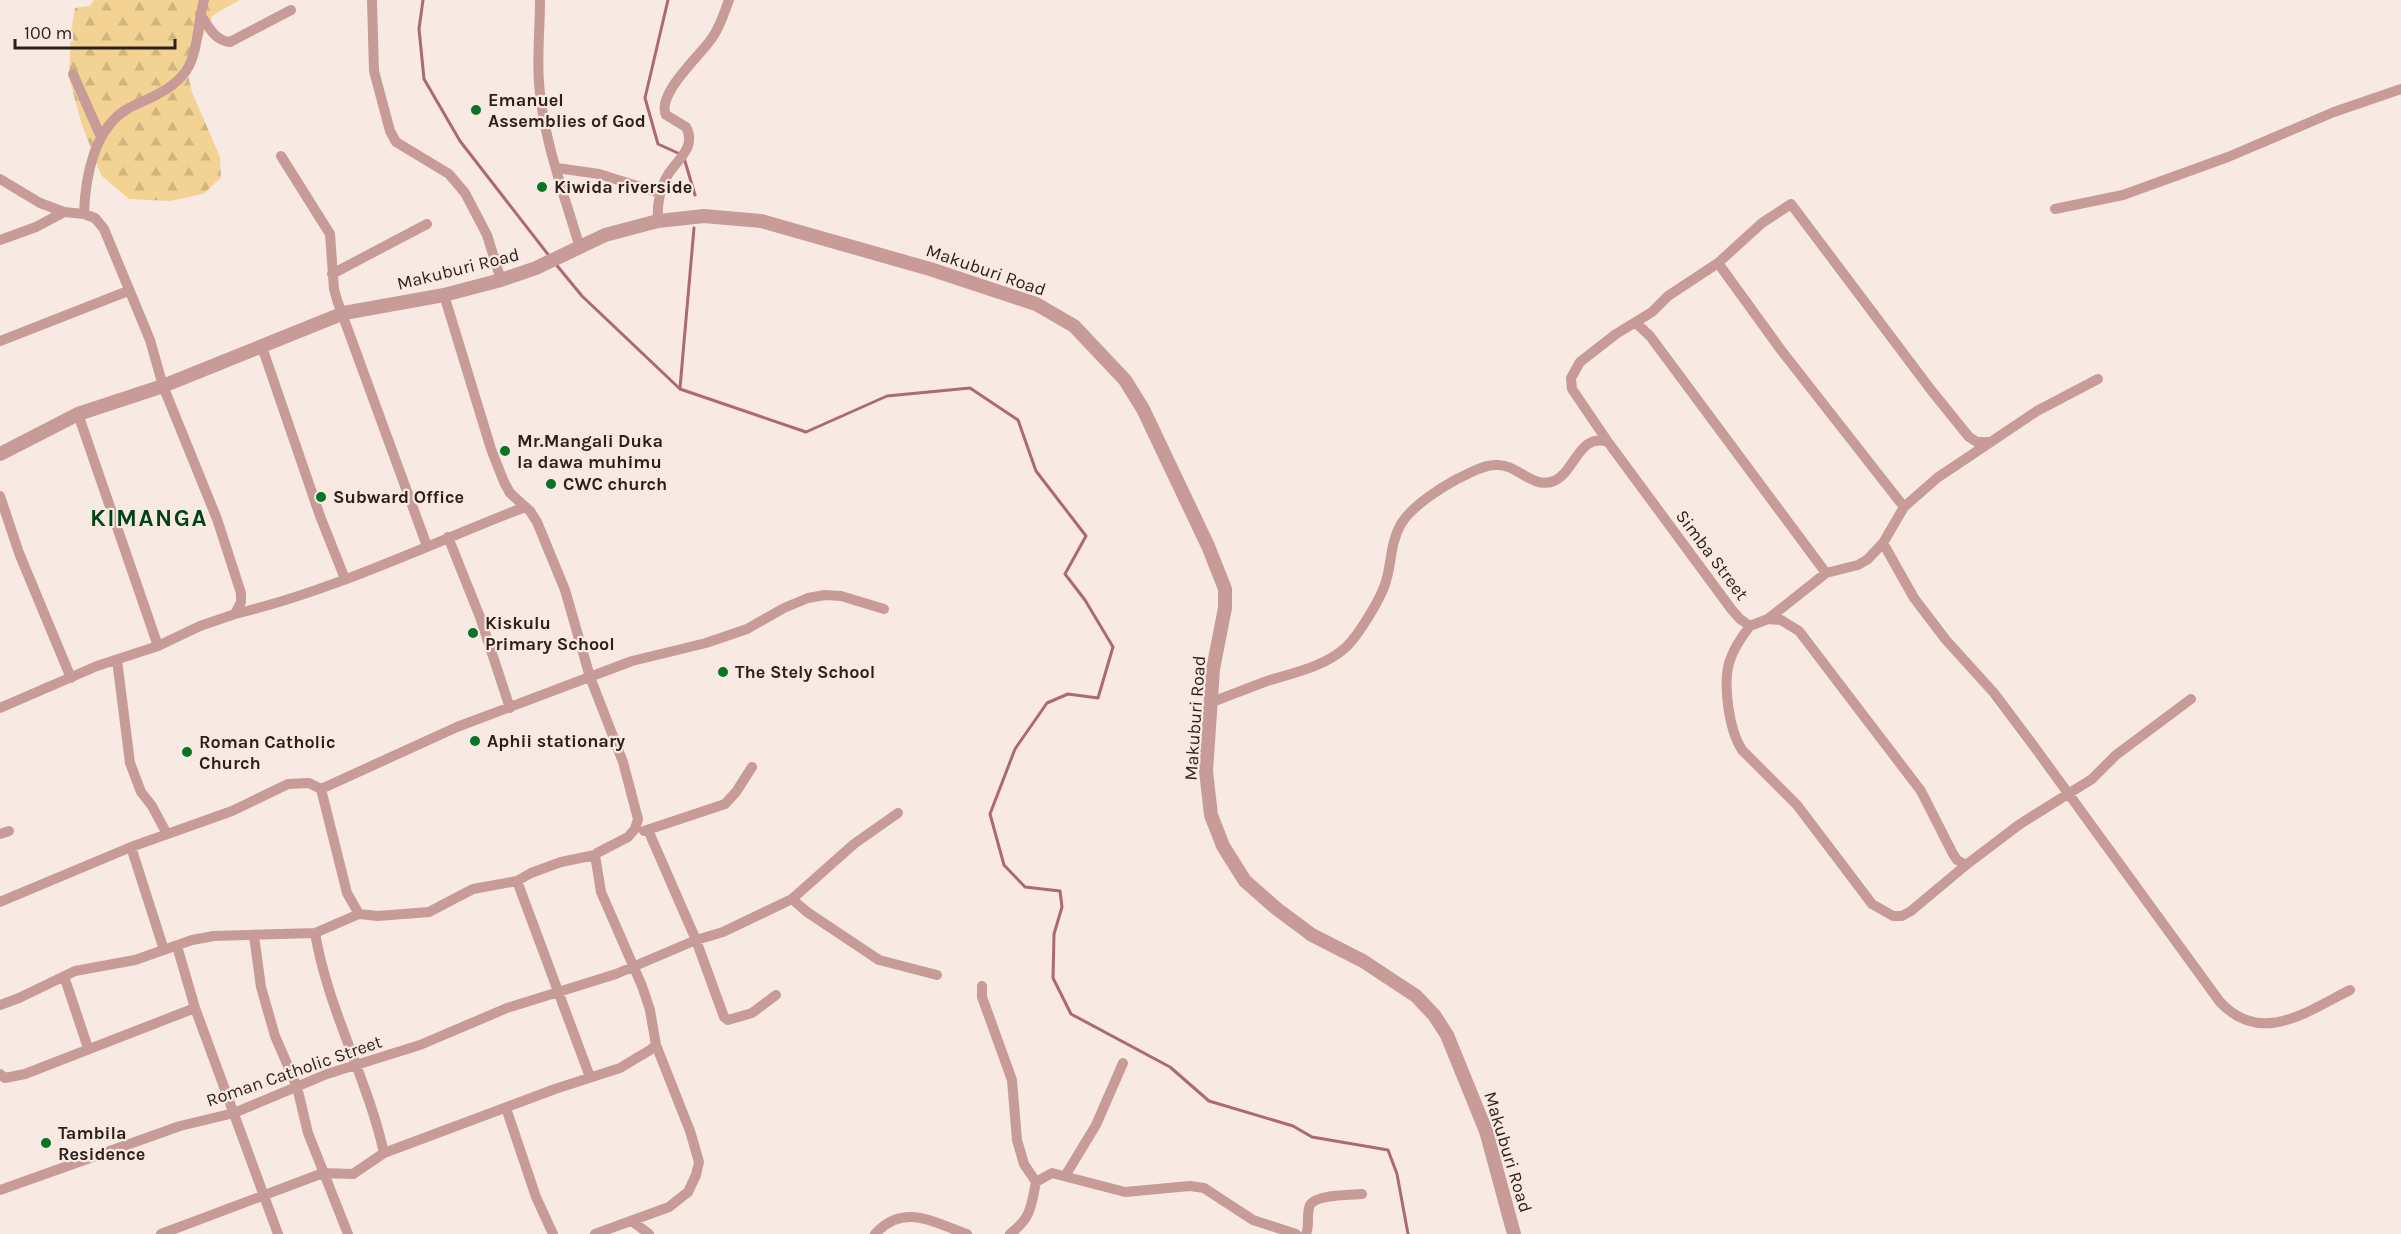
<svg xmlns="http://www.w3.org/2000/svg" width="2401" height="1234" viewBox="0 0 2401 1234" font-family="Karla,sans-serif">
	<defs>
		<pattern id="forest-firs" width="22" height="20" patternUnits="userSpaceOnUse" patternTransform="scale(1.5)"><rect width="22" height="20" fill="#f2d393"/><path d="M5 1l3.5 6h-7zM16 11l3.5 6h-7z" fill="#d0b57e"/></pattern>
	</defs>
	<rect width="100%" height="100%" fill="#f9e9e3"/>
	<!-- forest -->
	<path fill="url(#forest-firs)" d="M94 0H240L213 15 196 50 188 75 192 92 220 157 221 178 203 194 170 201 129 199 101 175 81 122 69 77 71 32 75 8 90 6Z"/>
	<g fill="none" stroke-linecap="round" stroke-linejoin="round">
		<!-- stream -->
		<path stroke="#ac6878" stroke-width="3" d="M423 0 419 29 424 79 460 141 550 257
			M668 0 645 98 658 144 680 154
			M684 158 695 195
			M554 262 582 296 680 389 806 432 887 396 970 388 1018 420 1036 471 1086 536 1065 574 1085 600 1113 647 1098 698 1068 694 1047 703 1015 749 990 814 1004 865 1025 887 1060 891 1062 907 1054 934 1053 978 1071 1014 1170 1067 1209 1101 1293 1126 1312 1137 1388 1150 1397 1174 1408 1234
			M680 388 694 228"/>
		<!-- minor -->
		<path stroke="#c79b98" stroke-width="10" d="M372 0 374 71 390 131 396 142 449 174 465 193 487 235 501 280
			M540 0C540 27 537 55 539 83 543 139 564 194 580 248
			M200 14C209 27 214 40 230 42L291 10
			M73 74 101 137
			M281 156 330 234 334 289 337 300 427 546
			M557 168 599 174 660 193
			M0 179 40 203 64 212 84 214 95 218 104 229 150 340 163 386 217 519 241 593V602L235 614 200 626 158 646 97 666 0 708
			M2055 209 2123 195 2228 157 2334 112 2401 89
			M84 214C85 178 94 127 129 108 149 98 173 90 186 71 198 54 198 21 204 0
			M658 221C657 206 659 193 665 180 673 162 698 149 686 127L666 115C656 94 700 56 712 38 720 27 724 13 729 0
			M0 240 36 227 64 212
			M1718 263 1781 350 1904 507
			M332 274 427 224
			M444 295 491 449 504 482 510 493 530 511 537 522 565 590 590 677 623 762 638 819 635 829 628 837 597 853 595 855 601 892 642 986 650 1010 656 1045 690 1131 699 1162 696 1175 688 1192 669 1207 595 1234
			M1636 323 1650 336 1826 573
			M0 341 128 291
			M262 347 320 516 345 579
			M78 414 158 646
			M1608 442 1572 389 1571 378 1580 362 1616 334 1652 312 1668 296 1718 263 1762 223 1791 204 1931 390 1969 437 1977 442H1990
			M0 496 19 553 71 678
			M448 537 480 617 510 708
			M1883 543 1914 598 1946 640 1994 693 2033 745 2220 1002C2261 1046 2306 1012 2350 990
			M235 614C335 590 429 544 525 507
			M1768 619 1781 620 1799 631 1921 791 1953 854 1957 860 1966 865 2020 824 2092 779 2116 755 2191 699
			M1750 626C1742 636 1733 650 1729 663 1723 686 1729 730 1742 750L1797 805 1872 904 1893 916H1902L1911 911 1966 865
			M117 660 130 763 141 792 152 806 167 834
			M1212 702C1230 695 1249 688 1267 681 1293 673 1326 666 1346 647 1358 636 1382 597 1386 581 1392 562 1390 543 1401 524 1411 507 1440 488 1457 479 1468 474 1483 465 1495 465 1518 463 1531 490 1554 481 1575 472 1579 432 1608 442L1732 610 1740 619 1750 626 1768 619 1826 573 1858 565 1868 559 1883 543 1904 507 1937 478 2037 411 2098 379
			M321 789 457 727 632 661 706 643 747 629 784 608 808 598 825 595 841 596 884 609
			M648 830 696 940 724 1017 728 1020 752 1013 776 995
			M644 831 725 804 736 792 752 767
			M0 834 9 831
			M131 847 164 950
			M517 881 590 1077
			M792 899 807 912 879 960 937 975
			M0 902 131 847 232 811 288 784 309 783 321 789 347 893 359 914 378 916 429 912 473 889 517 881 531 873 561 862 595 855
			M315 933C328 1010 367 1077 384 1153
			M254 936 261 987 275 1036 297 1087 308 1133 348 1234
			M177 946 195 1008 278 1234
			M64 976 88 1048
			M982 986V997L1012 1080 1017 1140 1024 1164 1036 1182
			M0 1005 19 998 75 971 135 960 192 940 214 936 315 933 359 914
			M0 1074 5 1078 25 1074 195 1008
			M506 1108 536 1197 553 1234
			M1065 1176 1096 1125 1123 1063
			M0 1190 180 1126 234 1113 327 1074 420 1045 507 1008 616 974 696 940 723 932 792 899 854 844 898 813
			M632 1221 649 1234
			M161 1234 323 1173 353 1174 384 1153 555 1089 620 1068 650 1050 656 1045
			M875 1234C904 1202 934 1223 967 1234
			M1010 1234C1031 1218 1031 1207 1036 1182L1052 1173 1125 1192 1190 1186 1204 1188 1253 1220 1296 1234
			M1306 1234C1310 1225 1306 1214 1310 1205 1316 1194 1351 1195 1362 1194"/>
		<!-- tertiary -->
		<path stroke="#c79b98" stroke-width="14" d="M0 454 78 414 163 386 344 313 444 295 501 280 536 268 605 235 658 221 704 216 761 221 930 269 1036 304 1074 326 1125 380 1143 409 1208 546 1225 589V608L1213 669 1206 771 1211 815 1223 846 1245 881 1277 909 1312 935 1363 961 1416 996 1434 1015 1447 1035 1486 1131 1514 1234"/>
	</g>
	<!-- markers -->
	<g fill="#077528" stroke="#f9e9e3" stroke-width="2">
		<circle cx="476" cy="110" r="6"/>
		<circle cx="542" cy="187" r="6"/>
		<circle cx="505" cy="451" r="6"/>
		<circle cx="551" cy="484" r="6"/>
		<circle cx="321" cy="497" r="6"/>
		<circle cx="473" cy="633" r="6"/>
		<circle cx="723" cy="672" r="6"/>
		<circle cx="475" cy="741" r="6"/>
		<circle cx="187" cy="752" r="6"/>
		<circle cx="46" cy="1143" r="6"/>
	</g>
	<g text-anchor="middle" stroke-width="4.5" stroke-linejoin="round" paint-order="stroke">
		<!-- poi labels -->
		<g font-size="18" font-weight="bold" fill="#2d1f19" stroke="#f9e9e3" text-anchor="start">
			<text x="488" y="106">Emanuel<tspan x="488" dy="21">Assemblies of God</tspan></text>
			<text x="554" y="193">Kiwida riverside</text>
			<text x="517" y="447">Mr.Mangali Duka<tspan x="517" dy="21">la dawa muhimu</tspan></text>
			<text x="563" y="490">CWC church</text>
			<text x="333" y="503">Subward Office</text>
			<text x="485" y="629">Kiskulu<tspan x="485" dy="21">Primary School</tspan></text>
			<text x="735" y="678">The Stely School</text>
			<text x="487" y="747">Aphii stationary</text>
			<text x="199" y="748">Roman Catholic<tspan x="199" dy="21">Church</tspan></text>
			<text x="58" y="1139">Tambila<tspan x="58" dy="21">Residence</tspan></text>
		</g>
		<!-- street labels -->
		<g font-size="18" fill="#2d1f19" stroke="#f9e9e3">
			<text transform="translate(458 269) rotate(-14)" y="6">Makuburi Road</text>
			<text transform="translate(986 270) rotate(19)" y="6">Makuburi Road</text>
			<text transform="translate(1712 555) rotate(53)" y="6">Simba Street</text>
			<text transform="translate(1195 718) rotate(-86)" y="6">Makuburi Road</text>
			<text transform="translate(294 1071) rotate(-19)" y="6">Roman Catholic Street</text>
			<text transform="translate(1508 1152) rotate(73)" y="6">Makuburi Road</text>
		</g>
		<!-- district labels -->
		<g font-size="24" font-weight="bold" letter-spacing="1.5" fill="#014413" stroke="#f9e9e3">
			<text x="149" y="526">KIMANGA</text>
		</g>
	</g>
	<!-- scale -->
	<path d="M15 39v9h160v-9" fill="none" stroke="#2d1f19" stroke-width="3"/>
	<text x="24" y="39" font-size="18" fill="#2d1f19" stroke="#f9e9e3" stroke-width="4.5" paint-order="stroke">100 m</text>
</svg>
